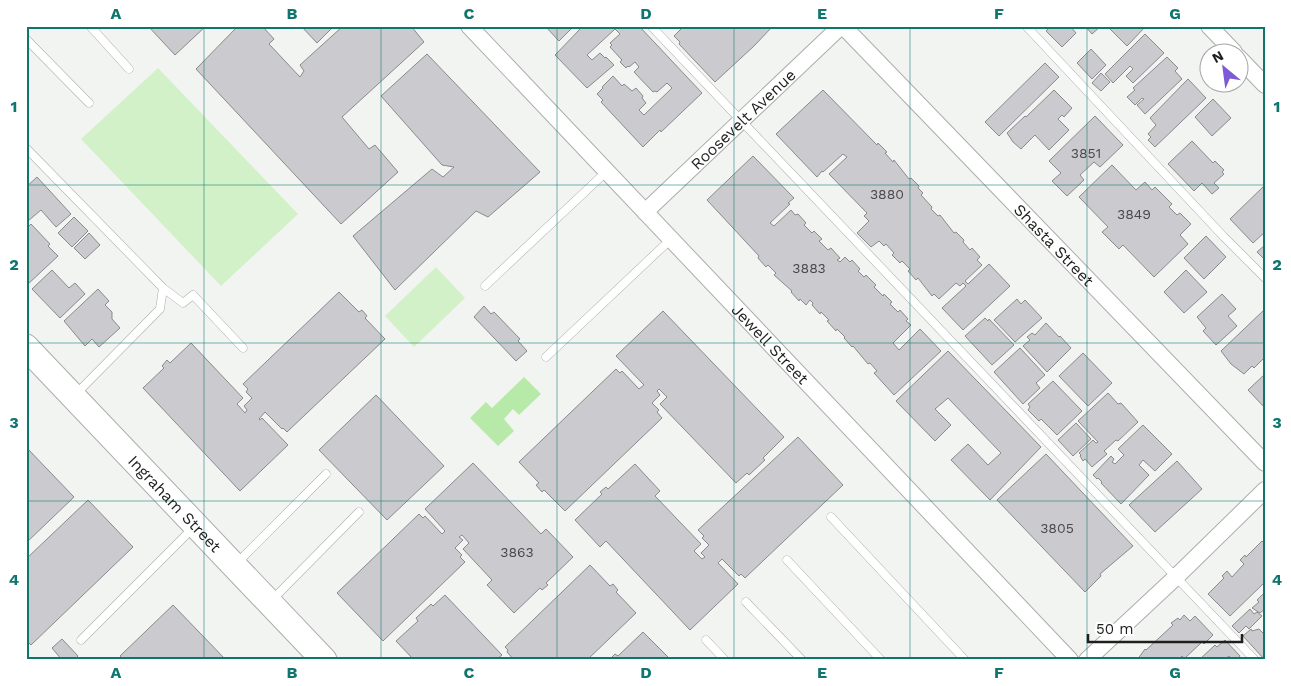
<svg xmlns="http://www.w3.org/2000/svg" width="1291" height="686" viewBox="0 0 1291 686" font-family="'Work Sans',sans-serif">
	<rect width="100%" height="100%" fill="#f2f4f1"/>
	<!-- green -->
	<path fill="#d2f1c9" d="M158 68 298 214 221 286 81 139Z
		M436 267 465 298 414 347 385 316Z"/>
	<!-- water -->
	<path fill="#b7eaa9" d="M524 377 541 394 519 415 513 409 504 419 514 431 498 446 470 418 486 402 492 408Z"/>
	<!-- building -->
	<path fill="#cbcace" stroke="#8a898c" d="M148 26H206L175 55Z
		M238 26H262L274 39 269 44 300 77 304 71 300 65 343 26H411L424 42 342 117 369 149 375 145 398 172 341 224 196 69Z
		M301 26H334L317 43Z
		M545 26H574L559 41Z
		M583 26H639L702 93 661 132 660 130 643 147 601 102 603 100 597 94 603 88 602 87 613 76 622 86 624 84 632 91 636 88 643 96 642 98 646 103 639 110 644 115 672 88 667 83 657 92 655 91 653 92 634 72 639 67 635 62 629 67 628 66 626 68 620 62 622 60 610 47 612 45 610 43 620 34 615 29 587 55 592 60 600 53 605 58 606 57 614 65 587 88 555 55Z
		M684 26H773L754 46 715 82 679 44 680 42 674 36Z
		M1051 26H1070L1076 33 1062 47 1046 31Z
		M1085 26H1101L1092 34Z
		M1107 26H1146L1127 46Z
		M1145 34 1164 53 1133 83 1126 76 1133 69 1130 66 1113 83 1105 74Z
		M1091 49 1106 65 1092 79 1077 63Z
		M427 54 540 172 488 217 476 211 395 290 353 236 432 169 443 177 454 167 442 165 381 96Z
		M1167 57 1178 68 1175 71 1182 79 1145 114 1137 105 1144 99 1142 98 1135 105 1127 97 1135 90 1133 88Z
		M1045 63 1059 77 999 136 985 122Z
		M1101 73 1110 82 1101 91 1092 83Z
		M1188 79 1206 98 1155 147 1148 140 1151 137 1148 134 1156 125 1150 118Z
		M823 90 877 145 878 143 887 152 885 153 893 162 894 160 909 179 911 178 919 186 918 188 923 193 921 195 932 207 931 209 938 216 940 215 954 233 956 232 964 240 963 242 970 250 972 248 980 257 977 260 982 265 965 281 968 284 989 264 1010 286 963 330 942 308 966 286 963 283 960 286 956 283 939 299 934 294 932 296 918 278 916 280 908 271 910 269 902 261 900 263 892 255 894 253 886 244 884 246 879 241 871 247 857 233 869 221 864 216 867 213 829 174 847 157 843 154 823 172 822 171 817 177 776 134Z
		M1054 90 1072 108 1064 117 1062 115 1058 119 1069 130 1049 150 1035 135 1021 149 1013 142 1007 133 1025 116 1026 117Z
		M1213 99 1231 118 1212 136 1195 117Z
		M1095 116 1123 145 1100 167 1094 162 1080 175 1084 180 1067 196 1052 181 1061 173 1049 161Z
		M1192 141 1213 163 1215 161 1224 170 1222 172 1224 174 1214 183 1219 188 1212 194 1202 183 1194 191 1168 164Z
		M753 156 794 198 788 203 790 204 770 223 774 226 791 210 795 215 798 214 806 223 804 225 812 233 814 231 822 239 819 241 828 250 831 248 840 258 837 260 840 262 845 257 850 262 852 260 860 269 858 271 864 277 866 275 876 285 874 287 883 296 884 294 892 302 890 304 898 312 900 310 908 319 906 321 911 325 893 343 899 350 920 329 941 351 894 395 874 373 877 371 870 363 868 364 853 346 852 347 844 338 845 337 837 329 836 331 827 321 829 320 821 312 820 314 812 305 813 303 810 300 806 305 800 299 799 301 791 292 792 291 774 275 776 273 768 265 766 267 758 258 759 256 707 200Z
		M1112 165 1136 190 1145 182 1152 190 1155 187 1172 204 1169 207 1177 215 1180 213 1191 224 1180 235 1188 244 1154 277 1123 245 1119 249 1102 232 1108 227 1079 197Z
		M37 177 71 214 56 227 41 210 28 221 26 219V200L29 197 26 194V187Z
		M1265 185V232L1253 243 1230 219Z
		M74 217 88 231 72 247 58 233Z
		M31 224 50 244 48 246 58 256 27 285 26 229Z
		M89 233 100 245 85 259 74 248Z
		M1206 236 1226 257 1204 279 1184 258Z
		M1265 245V260L1257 252Z
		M52 270 69 288 75 283 85 294 60 318 32 289Z
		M1186 270 1207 292 1184 313 1164 292Z
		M98 289 109 301 105 305 112 312V319L120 328 99 347 92 339 85 346 64 321Z
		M339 292 359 312 362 310 367 316 365 318 385 339 287 432 283 428 282 429 265 412 259 419 260 420 262 418 288 445 240 491 143 388 164 368 162 366 167 360 170 363 191 343 243 398 237 404 245 413 247 410 244 406 252 398 246 392 248 389 243 384Z
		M1222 294 1236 309 1228 316 1237 326 1216 345 1203 331 1206 328 1197 317Z
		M1017 299 1021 304 1025 300 1042 318 1015 342 994 320Z
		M484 306 491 314 494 312 520 339 518 341 527 351 516 361 474 317Z
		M1265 309V357L1254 368 1252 366 1244 374 1231 364 1221 351Z
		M663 311 784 437 763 458 765 460 749 475 747 473 736 483 660 404 667 397 659 389 657 391 660 395 652 403 659 410 657 412 662 418 565 511 544 490 542 492 536 485 539 483 519 462 616 369 620 373 622 371 639 389 644 385 616 356Z
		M985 318 988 321 989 319 1014 345 992 365 965 336Z
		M1046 323 1059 337 1060 336 1071 348 1047 372 1023 346 1030 340 1027 337 1032 333 1035 335Z
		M1020 348 1045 375 1036 383 1040 388 1023 404 994 372Z
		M948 351 1041 447 990 500 951 460 968 444 988 465 1001 453 948 398 935 409 951 425 935 441 896 401Z
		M1083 353 1112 383 1088 406 1059 376Z
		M1265 374V408L1248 390Z
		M1053 381 1082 411 1057 435 1041 419 1039 421 1028 410 1030 407 1028 404Z
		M1108 393 1118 404 1121 403 1138 422 1118 441 1116 440 1104 451 1107 454 1092 467 1085 459 1083 461 1080 456 1081 455 1079 453 1093 440 1096 443 1098 442 1078 421Z
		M376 395 444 466 387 520 319 450Z
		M1076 423 1091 439 1073 456 1058 440Z
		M1143 425 1172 454 1155 471 1143 460 1139 465 1149 475 1121 504 1101 483 1102 482 1098 478 1097 479 1093 475 1111 456 1114 459 1112 462 1115 464 1124 455 1118 449Z
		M798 437 843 485 745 578 741 574 739 576 722 559 718 563 738 584 690 630 606 541 600 547 575 520 602 494 600 492 606 487 608 489 635 464 660 491 655 496 701 544 694 551 702 559 705 557 701 553 709 545 702 538 704 536 698 530Z
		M26 447 74 497 26 543Z
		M1046 454 1133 546 1100 574 1101 576 1085 592 997 500Z
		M1177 461 1202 489 1155 532 1129 505Z
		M473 463 541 534 546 529 573 557 546 583 548 585 542 590 540 588 514 613 487 585 492 580 463 549 469 543 462 535 459 537 463 540 455 548 462 555 460 557 465 562 383 641 337 593 419 514 423 518 425 516 442 534 445 531 425 509Z
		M88 500 133 547 31 645 26 640V559Z
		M1262 541 1265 544V582L1230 616 1208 594 1224 578 1222 576 1227 571 1232 577 1244 564 1240 560 1245 555 1246 557Z
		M590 565 610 586 613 584 618 590 616 592 636 613 587 660H514L507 652 508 650 505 647Z
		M1265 592V609L1260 613 1252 608 1259 602 1257 600Z
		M445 595 502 655 496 660H414L396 641 418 621 416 618 431 604 433 606Z
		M173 605 226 660H124L120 656Z
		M1250 609 1254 614 1257 612 1262 616 1249 629 1246 626 1239 633 1232 626Z
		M1184 615 1190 621 1195 616 1213 635 1204 644 1202 642 1184 659 1182 656 1178 660H1137L1145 649 1146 650 1173 625 1171 623 1178 618 1180 620Z
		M1251 629 1252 631 1259 629 1265 635 1264 659 1243 636Z
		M643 632 669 658 667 660H609L615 654 618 656Z
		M62 639 78 656 74 660H62L52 648Z
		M1225 640 1240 656 1237 660H1232L1229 656 1225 659 1226 660H1199L1215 645 1217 647Z"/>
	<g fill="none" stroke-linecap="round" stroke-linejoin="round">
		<!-- service casing -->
		<g stroke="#acaeab" stroke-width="9">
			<path id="service" d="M90 26 129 69
				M651 26 1255 660
				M1026 26 1224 237 1265 278
				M26 39 89 103
				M26 148 163 288 160 309 75 395
				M485 286 607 171
				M163 288 183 303 193 295 243 348
				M546 357 671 239
				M831 517 965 660
				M787 560 881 660
				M236 564 326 474
				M271 601 359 512
				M746 602 802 660
				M81 640 193 528
				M706 640 725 660"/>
		</g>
		<!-- minor casing -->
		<g stroke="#acaeab" stroke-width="18">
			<g id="minor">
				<path id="s1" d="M469 26 1070 660"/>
				<path id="s2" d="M843 26 1265 463"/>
				<path d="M1209 26 1234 52"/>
				<path d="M1238 57 1265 85"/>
				<path id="s3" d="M645 212 841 26"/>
				<path d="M1087 660 1176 577 1265 490"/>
			</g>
		</g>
		<!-- primary casing -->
		<g stroke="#acaeab" stroke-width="27">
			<g id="primary">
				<path id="s4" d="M26 347 324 660"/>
			</g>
		</g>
		<!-- service -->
		<use href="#service" stroke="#fff" stroke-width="8"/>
		<!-- minor -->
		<use href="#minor" stroke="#fff" stroke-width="16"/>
		<!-- primary -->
		<use href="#primary" stroke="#fff" stroke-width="25"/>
	</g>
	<!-- grid -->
	<path fill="none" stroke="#0f766e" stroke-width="1" stroke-opacity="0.55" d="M204 26V660M381 26V660M557 26V660M734 26V660M910 26V660M1087 26V660M26 185H1265M26 343H1265M26 501H1265"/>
	<g text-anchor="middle" stroke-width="4" stroke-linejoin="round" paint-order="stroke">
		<!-- number labels -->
		<g font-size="14" fill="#494a4a">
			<text x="1086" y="158">3851</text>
			<text x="887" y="199">3880</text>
			<text x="1134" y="219">3849</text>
			<text x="809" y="273">3883</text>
			<text x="1057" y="533">3805</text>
			<text x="517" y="557">3863</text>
		</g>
		<!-- street labels -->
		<g font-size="16" fill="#1e1f1e" stroke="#fff">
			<text dy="6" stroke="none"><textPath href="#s3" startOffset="135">Roosevelt Avenue</textPath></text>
			<text dy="6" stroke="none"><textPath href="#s2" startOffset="304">Shasta Street</textPath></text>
			<text dy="6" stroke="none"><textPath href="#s1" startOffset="438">Jewell Street</textPath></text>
			<text dy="6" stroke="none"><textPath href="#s4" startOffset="216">Ingraham Street</textPath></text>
		</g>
	</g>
	<!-- border -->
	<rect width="1291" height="686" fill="none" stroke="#ffffff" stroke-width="55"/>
	<!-- north arrow -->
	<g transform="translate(1224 68) rotate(331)"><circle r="24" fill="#ffffff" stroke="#a5a5a5"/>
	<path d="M0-4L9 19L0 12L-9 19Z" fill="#7e5ad4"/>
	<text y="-8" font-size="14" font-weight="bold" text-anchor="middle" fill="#1e1f1e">N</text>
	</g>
	<!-- scale -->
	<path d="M1088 634v8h154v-8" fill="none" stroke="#1e1f1e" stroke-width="2.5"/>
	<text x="1096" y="634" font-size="15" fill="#1e1f1e" stroke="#ffffff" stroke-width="4" paint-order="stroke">50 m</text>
	<rect x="28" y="28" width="1236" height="630" fill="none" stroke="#0f766e" stroke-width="2"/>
	<g font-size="16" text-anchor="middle" font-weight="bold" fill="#0f766e">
		<text x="116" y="19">A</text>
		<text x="292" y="19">B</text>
		<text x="469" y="19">C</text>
		<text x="646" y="19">D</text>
		<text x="822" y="19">E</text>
		<text x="999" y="19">F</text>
		<text x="1175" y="19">G</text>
		<text x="14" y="112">1</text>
		<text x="1277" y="112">1</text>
		<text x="14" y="270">2</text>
		<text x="1277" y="270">2</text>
		<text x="14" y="428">3</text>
		<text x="1277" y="428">3</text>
		<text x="14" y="585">4</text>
		<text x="1277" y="585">4</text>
		<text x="116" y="678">A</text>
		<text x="292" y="678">B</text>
		<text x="469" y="678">C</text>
		<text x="646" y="678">D</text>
		<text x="822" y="678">E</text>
		<text x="999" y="678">F</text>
		<text x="1175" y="678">G</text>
	</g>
</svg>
